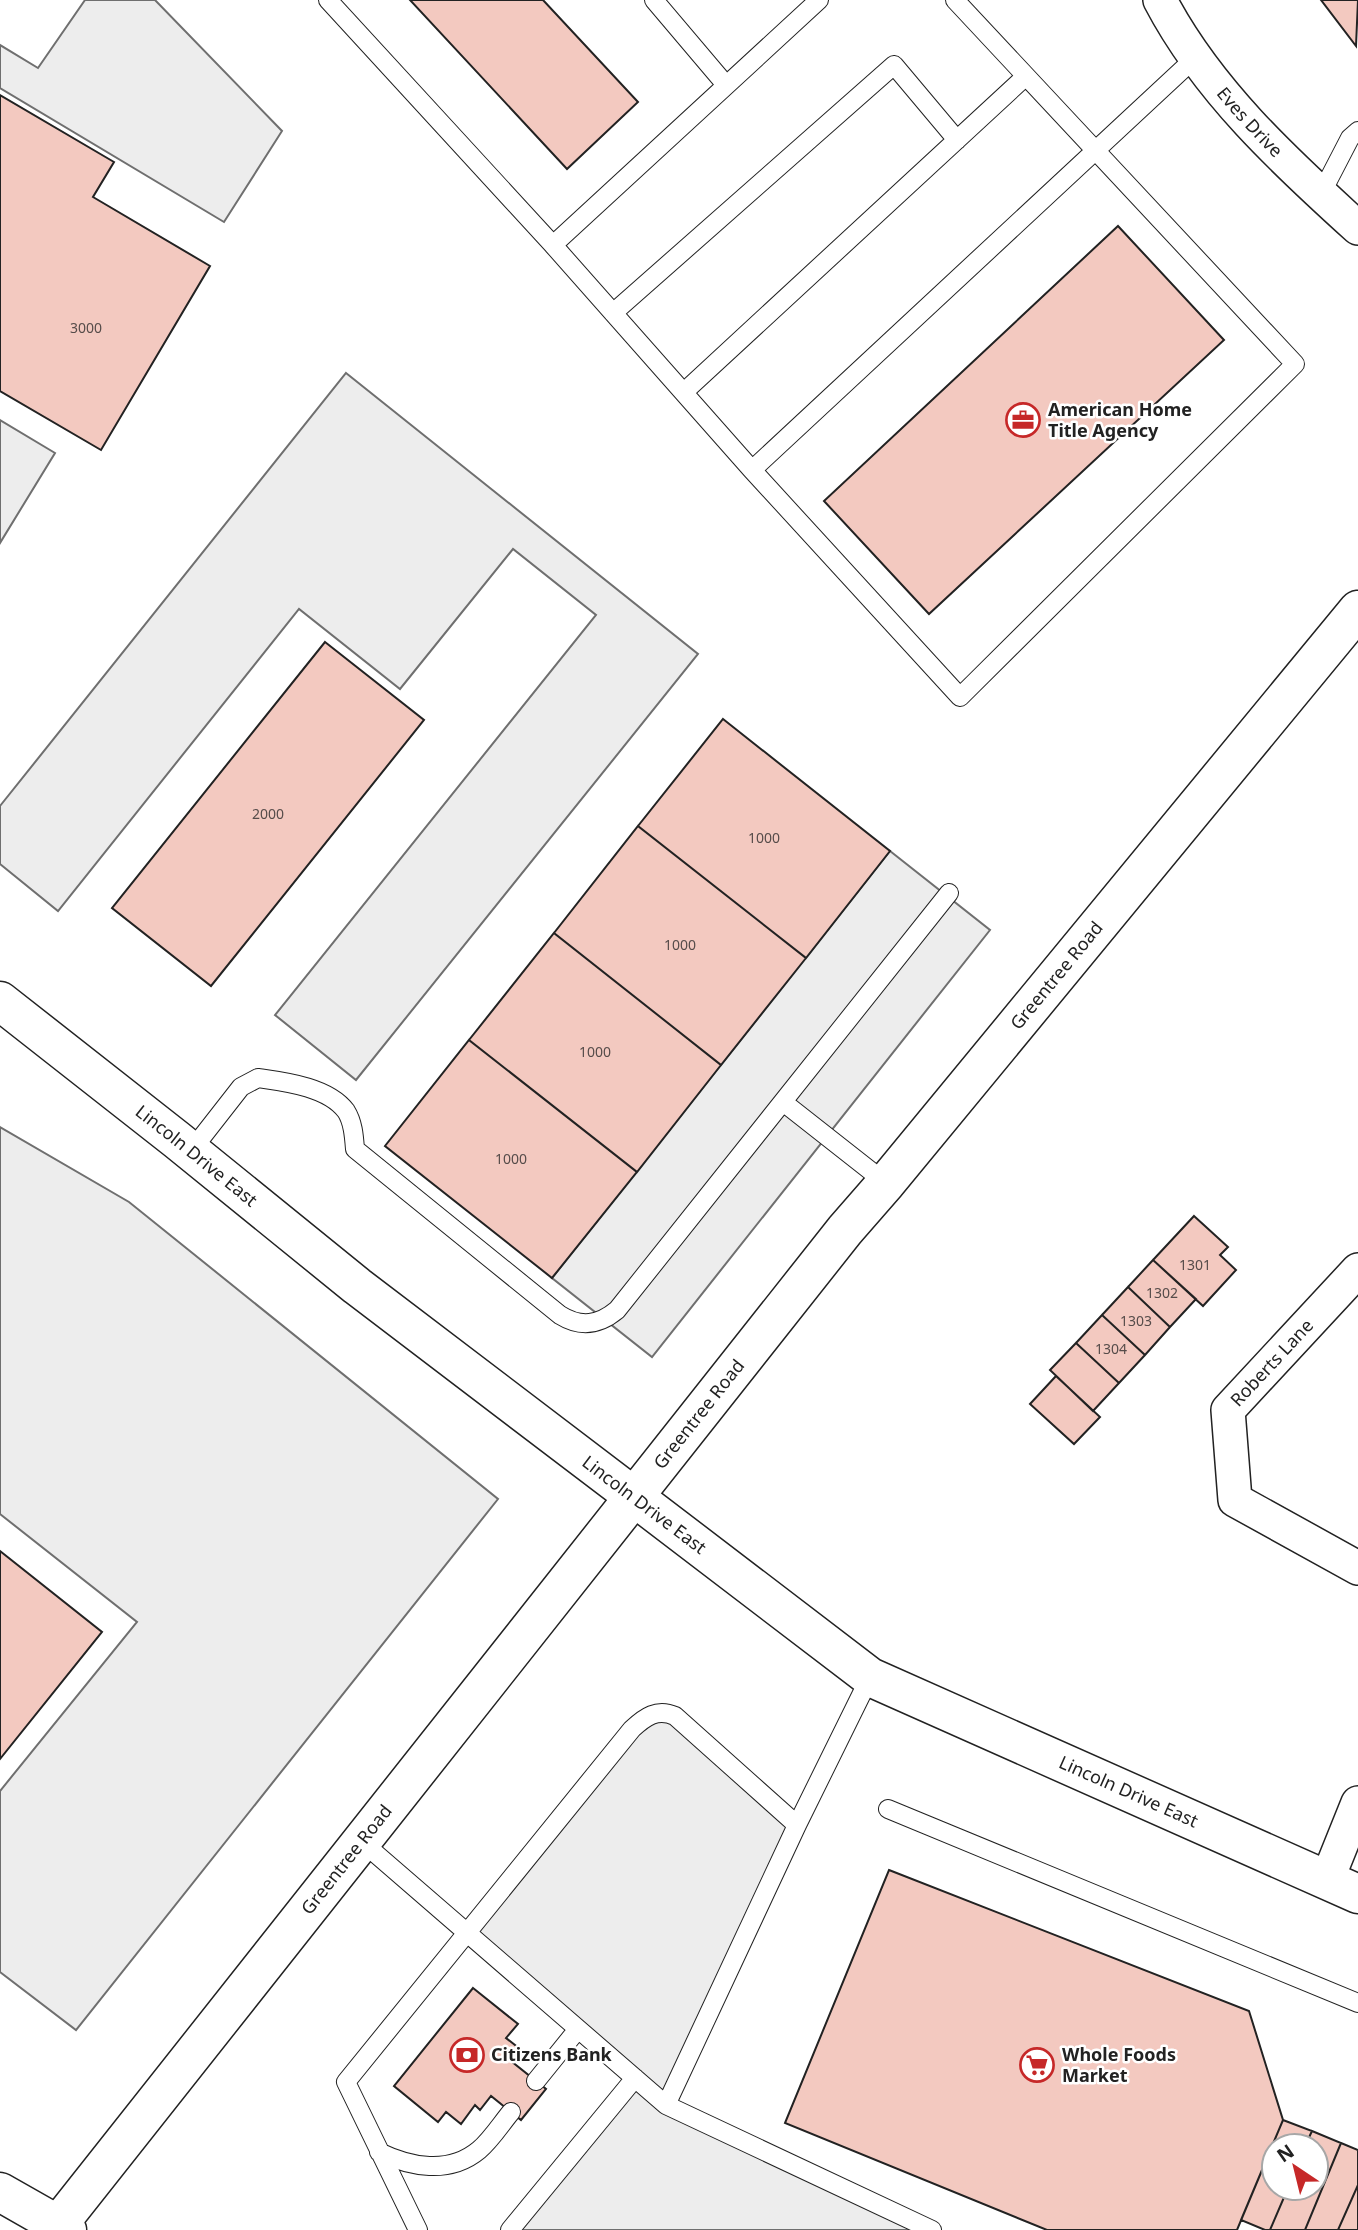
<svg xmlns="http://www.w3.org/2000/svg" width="1358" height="2230" viewBox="0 0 1358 2230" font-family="'Noto Sans',sans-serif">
	<rect width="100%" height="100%" fill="#fff"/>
	<!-- parking -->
	<path fill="#ededed" stroke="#6f6f6f" stroke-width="2" d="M85 0H155L282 131 224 222 0 88V45L38 68Z
		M346 373 698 654 356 1080 275 1015 596 615 513 549 400 689 299 609 58 911 0 864V806Z
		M0 420 55 453 0 543Z
		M890 851 990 930 652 1357 552 1278Z
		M0 1127 129 1202 498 1499 76 2030 0 1972V1791L137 1622 0 1514Z
		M660 1712 797 1825 667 2105 932 2230H510L635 2078 467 1933 632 1729Z"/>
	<!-- building -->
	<path fill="#f3c9c0" stroke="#222" stroke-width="2" d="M410 0H543L638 102 567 169Z
		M1321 0H1358L1356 46Z
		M0 95 114 162 93 197 210 266 101 450 0 391Z
		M1118 226 1224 340 929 614 824 501Z
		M325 642 424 720 211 986 112 908Z
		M723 719 890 851 806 958 638 826Z
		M638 826 806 958 721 1065 554 933Z
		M554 933 721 1065 637 1172 469 1040Z
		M469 1040 637 1172 552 1278 385 1146Z
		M1194 1216 1228 1247 1220 1255 1236 1270 1203 1306 1153 1260Z
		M1153 1260 1196 1299 1170 1327 1128 1287Z
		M1128 1287 1170 1327 1145 1355 1102 1315Z
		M1102 1315 1145 1355 1119 1383 1076 1343Z
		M1076 1343 1119 1383 1093 1411 1050 1370Z
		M1056 1376 1100 1417 1074 1444 1030 1404Z
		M0 1551 102 1632 0 1759Z
		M889 1870 1249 2011 1283 2120 1237 2230H1047L785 2123Z
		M473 1988 518 2024 506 2038 520 2049 511 2061 546 2089 521 2120 491 2096 480 2110 475 2105 461 2124 446 2112 438 2122 394 2086Z
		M1283 2120 1312 2131 1305 2146H1274V2188H1288L1270 2230H1265L1241 2220Z
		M1312 2131 1341 2143 1305 2230H1270L1288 2188H1316V2146H1305Z
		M1341 2143 1358 2150V2185L1338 2230H1305Z
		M1358 2185V2230H1338Z"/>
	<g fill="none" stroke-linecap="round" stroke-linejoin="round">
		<!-- service casing -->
		<g stroke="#222" stroke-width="20">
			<path id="service" d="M328 0 553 245
				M654 0 726 85
				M819 0 553 245 752 470 960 697 1295 364 955 0
				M1321 194 1350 138 1358 131
				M613 313 894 65 957 140
				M684 392 1026 76
				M752 470 1196 57
				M783 1102 886 1183
				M191 1151 241 1087 258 1078C286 1082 328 1087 346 1111 353 1122 354 1136 355 1149L560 1315C581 1328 599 1325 617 1310L949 893
				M888 1809 1358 2003
				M361 1841 666 2105 932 2230
				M536 2081 578 2029
				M666 2105 797 1825 870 1677
				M379 2152C410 2167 449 2175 479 2150 491 2140 501 2124 511 2112
				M418 2230 346 2082 632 1729C645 1717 657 1708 675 1716L797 1825
				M510 2230 635 2078"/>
		</g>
		<!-- minor casing -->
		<g stroke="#222" stroke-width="36">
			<g id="minor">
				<path id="s1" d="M1160 0C1207 90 1284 161 1358 228"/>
				<path d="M1358 1270 1228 1410 1235 1500 1358 1568"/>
				<path d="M1327 1880 1358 1803"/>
			</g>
		</g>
		<!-- tertiary casing -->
		<g stroke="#222" stroke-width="41">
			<g id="tertiary">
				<path id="s2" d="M633 1496 870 1677 1358 1894"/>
			</g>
		</g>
		<!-- primary casing -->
		<g stroke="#222" stroke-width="41">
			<g id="primary">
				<path id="s3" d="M0 1001 177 1140 357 1286 633 1496"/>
				<path id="s4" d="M54 2230 845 1230 886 1183 1358 610"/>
			</g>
		</g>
		<!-- trunk casing -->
		<g stroke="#222" stroke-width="41">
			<path id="trunk" d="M0 2192 67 2230"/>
		</g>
		<!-- service -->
		<use href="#service" stroke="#fff" stroke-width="18"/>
		<!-- minor -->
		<use href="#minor" stroke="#fff" stroke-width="33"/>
		<!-- tertiary -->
		<use href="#tertiary" stroke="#fff" stroke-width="38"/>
		<!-- primary -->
		<use href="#primary" stroke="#fff" stroke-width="38"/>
		<!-- trunk -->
		<use href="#trunk" stroke="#fff" stroke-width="38"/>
	</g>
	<!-- icons -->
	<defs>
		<g id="office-ring" transform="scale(1.75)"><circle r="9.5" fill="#fff" stroke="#c62828" stroke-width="1.5"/><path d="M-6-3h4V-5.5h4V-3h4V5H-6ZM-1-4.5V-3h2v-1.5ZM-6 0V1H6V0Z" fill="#c62828"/></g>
		<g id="bank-ring" transform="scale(1.75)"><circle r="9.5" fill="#fff" stroke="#c62828" stroke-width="1.5"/><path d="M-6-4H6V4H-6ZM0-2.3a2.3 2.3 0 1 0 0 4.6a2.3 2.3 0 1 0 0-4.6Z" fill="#c62828"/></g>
		<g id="supermarket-ring" transform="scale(1.75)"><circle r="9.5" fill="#fff" stroke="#c62828" stroke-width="1.5"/><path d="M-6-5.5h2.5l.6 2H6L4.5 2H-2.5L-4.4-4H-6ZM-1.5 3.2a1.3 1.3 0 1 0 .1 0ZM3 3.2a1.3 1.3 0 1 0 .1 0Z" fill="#c62828"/></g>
	</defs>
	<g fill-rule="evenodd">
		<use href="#office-ring" x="1023" y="420"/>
		<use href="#bank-ring" x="467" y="2055"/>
		<use href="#supermarket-ring" x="1037" y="2065"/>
	</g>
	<g text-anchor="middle" stroke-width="5" stroke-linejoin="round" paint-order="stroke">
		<!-- number labels -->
		<g font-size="14" fill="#564c4a">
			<text x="86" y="333">3000</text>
			<text x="268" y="819">2000</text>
			<text x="764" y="843">1000</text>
			<text x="680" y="950">1000</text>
			<text x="595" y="1057">1000</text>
			<text x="511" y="1164">1000</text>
			<text x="1195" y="1270">1301</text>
			<text x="1162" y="1298">1302</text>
			<text x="1136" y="1326">1303</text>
			<text x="1111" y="1354">1304</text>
		</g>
		<!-- street labels -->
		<g font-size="18" fill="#222" stroke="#fff">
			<text dy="6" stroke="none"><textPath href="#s1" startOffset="152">Eves Drive</textPath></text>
			<text dy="6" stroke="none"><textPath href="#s4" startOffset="1606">Greentree Road</textPath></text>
			<text dy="6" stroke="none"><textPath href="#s3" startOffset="250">Lincoln Drive East</textPath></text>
			<text transform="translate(1272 1363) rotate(-47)" y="6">Roberts Lane</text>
			<text dy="6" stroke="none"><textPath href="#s4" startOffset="1040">Greentree Road</textPath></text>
			<text transform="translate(644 1505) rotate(37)" y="6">Lincoln Drive East</text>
			<text dy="6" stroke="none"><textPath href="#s2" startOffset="581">Lincoln Drive East</textPath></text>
			<text dy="6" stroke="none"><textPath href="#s4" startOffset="472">Greentree Road</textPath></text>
		</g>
		<!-- poi labels -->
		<g font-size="18" font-weight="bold" fill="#222" stroke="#fff" text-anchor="start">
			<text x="1048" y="416">American Home<tspan x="1048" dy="21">Title Agency</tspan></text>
			<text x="491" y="2061">Citizens Bank</text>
			<text x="1062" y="2061">Whole Foods<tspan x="1062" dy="21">Market</tspan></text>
		</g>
	</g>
	<!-- north arrow -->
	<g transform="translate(1295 2167) rotate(325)"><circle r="33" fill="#ffffff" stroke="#a7a7a7" stroke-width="2"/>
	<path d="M0-5L12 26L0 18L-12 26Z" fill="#c62828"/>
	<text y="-10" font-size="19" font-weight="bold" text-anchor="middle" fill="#222222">N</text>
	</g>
</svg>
